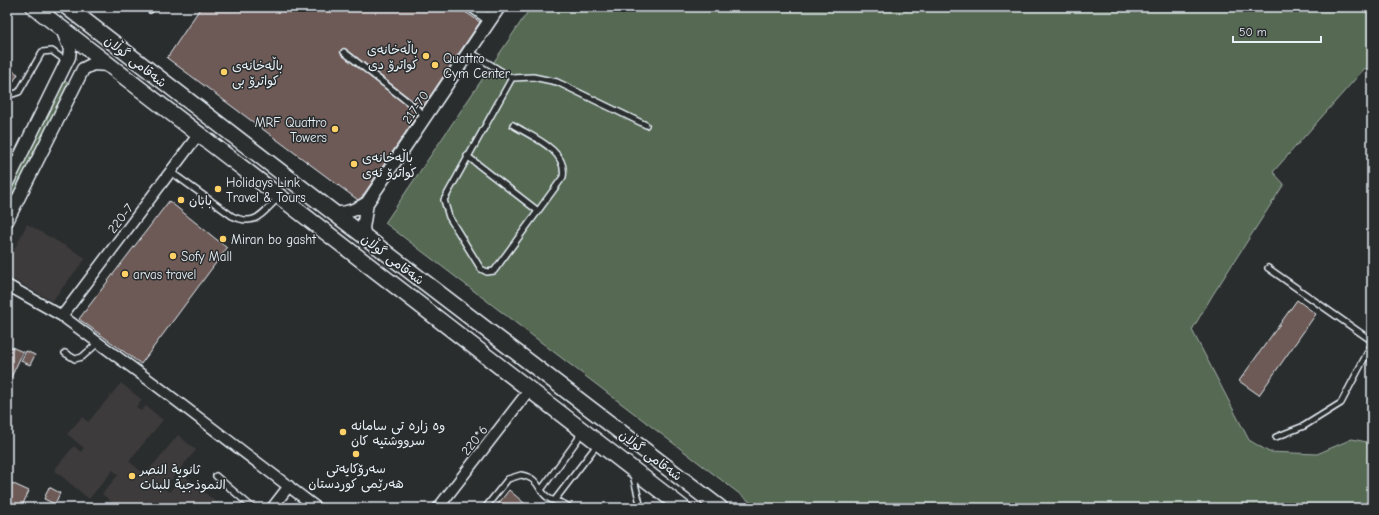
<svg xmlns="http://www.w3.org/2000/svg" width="1379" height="515" viewBox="0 0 1379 515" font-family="'Comic Neue','Playpen Sans Arabic',sans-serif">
	<rect width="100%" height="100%" fill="#2a2d2e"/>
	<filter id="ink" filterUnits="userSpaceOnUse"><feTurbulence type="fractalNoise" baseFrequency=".025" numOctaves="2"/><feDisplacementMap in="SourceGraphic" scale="8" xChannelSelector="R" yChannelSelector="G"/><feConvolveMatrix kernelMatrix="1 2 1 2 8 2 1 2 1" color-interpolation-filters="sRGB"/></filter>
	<g filter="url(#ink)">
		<!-- built -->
		<path fill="#3e3a3a" d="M27 224 86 258 52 301 7 276V264Z
			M121 383 142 400 136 407 141 411 146 406 163 420 129 461 145 475 178 435 196 450 164 488 169 492 184 475 223 508H158L160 505 155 501 150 508H119L102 494 118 475 113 470 89 499 54 470 74 446 81 452 84 448 67 434 82 417 88 422Z"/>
		<!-- green -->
		<path fill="#566953" stroke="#9fada6" d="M531 7H1372V73L1365 68 1273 172 1284 184 1212 296 1192 330 1249 440 1269 452 1317 454 1352 439 1372 443V508H758L385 223Z
			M63 80 68 83 7 206V194Z"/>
		<!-- building -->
		<path fill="#6d5a57" stroke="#e8f1f8" d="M201 7H458L480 22 422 108 346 49 341 50 342 55 418 114 362 197 358 200 167 58Z
			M7 68 18 74 7 92Z
			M169 201 227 248 141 364 79 319Z
			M1297 300 1316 314 1259 395 1239 381Z
			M7 345 23 352 7 386Z
			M26 351 35 355 30 365 21 361Z
			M7 481 29 491 21 508H7Z
			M49 487 60 493 55 504 44 499Z
			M509 490 530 508H495Z"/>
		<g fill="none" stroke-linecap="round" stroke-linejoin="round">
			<!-- service casing -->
			<g stroke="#e8f1f8" stroke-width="8">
				<path id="service" d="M150 10 153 7
					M344 52 426 116
					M470 52 512 78 533 77 557 82 646 125
					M512 78 444 200 449 217 481 269 487 272 494 271 563 177C568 150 532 137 513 125
					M7 96 19 92 42 52 52 51 66 61
					M467 156 538 211
					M171 172 232 216C255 227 262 214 278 198
					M1268 268 1372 341
					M65 353 75 359 82 357 98 343
					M1276 437 1304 426 1341 403 1372 344
					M633 475 641 508
					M216 476 253 508
					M541 490 578 439 580 431
					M554 501 597 445
					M485 508 508 479 521 475C542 479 536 491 550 499 557 503 564 502 570 508"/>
			</g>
			<!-- minor casing -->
			<g stroke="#e8f1f8" stroke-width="13">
				<path id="minor" d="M472 7 490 20
					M7 285 62 316 157 386 317 508
					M62 316 198 135
					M272 508 289 486
					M438 508 530 389"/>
			</g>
			<!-- tertiary casing -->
			<g stroke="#e8f1f8" stroke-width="15">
				<path id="tertiary" d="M7 183 69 57 70 49 62 29
					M334 213C346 214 356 210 367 203
					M7 221 83 69 93 64 108 65
					M365 237 363 228 367 203 499 7"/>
			</g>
			<!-- primary casing -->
			<g stroke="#e8f1f8" stroke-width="18">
				<path id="primary" d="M34 7 683 508
					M67 7 334 213 720 508"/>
			</g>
			<!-- service -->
			<use href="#service" stroke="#2a2d2e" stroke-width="5"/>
			<!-- minor -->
			<use href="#minor" stroke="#2a2d2e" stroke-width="10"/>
			<!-- tertiary -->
			<use href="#tertiary" stroke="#2a2d2e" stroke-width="12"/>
			<!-- primary -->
			<use href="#primary" stroke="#2a2d2e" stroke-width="15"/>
		</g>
	</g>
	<!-- markers -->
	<g fill="#ffd166" stroke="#2a2d2e" stroke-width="1.5">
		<circle cx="426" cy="56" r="4"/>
		<circle cx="435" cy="65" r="4"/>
		<circle cx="224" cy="72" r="4"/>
		<circle cx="335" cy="129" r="4"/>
		<circle cx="354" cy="164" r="4"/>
		<circle cx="218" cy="189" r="4"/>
		<circle cx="181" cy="200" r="4"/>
		<circle cx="223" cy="239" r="4"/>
		<circle cx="173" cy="256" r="4"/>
		<circle cx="125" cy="274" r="4"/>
		<circle cx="343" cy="432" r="4"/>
		<circle cx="356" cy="454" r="4"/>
		<circle cx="132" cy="476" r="4"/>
	</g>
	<g text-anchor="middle" stroke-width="3" stroke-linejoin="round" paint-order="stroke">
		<!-- poi labels -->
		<g font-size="13" fill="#e8f1f8" stroke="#2a2d2e" text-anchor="start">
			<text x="418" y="54" text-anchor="end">باڵەخانەی<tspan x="418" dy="15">کواترۆ دی</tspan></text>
			<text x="443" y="63">Quattro<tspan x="443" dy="15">Gym Center</tspan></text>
			<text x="232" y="70">باڵەخانەی<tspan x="232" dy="15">کواترۆ بی</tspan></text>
			<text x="327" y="127" text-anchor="end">MRF Quattro<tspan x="327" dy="15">Towers</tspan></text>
			<text x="362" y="162">باڵەخانەی<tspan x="362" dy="15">کواترۆ ئەی</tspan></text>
			<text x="226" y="187">Holidays Link<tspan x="226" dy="15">Travel &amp; Tours</tspan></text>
			<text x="189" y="205">بابان</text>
			<text x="231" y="244">Miran bo gasht</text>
			<text x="181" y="261">Sofy Mall</text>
			<text x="133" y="279">arvas travel</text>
			<text x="351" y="430">وه زاره تى سامانه<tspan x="351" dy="15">سرووشتيه كان</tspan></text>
			<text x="356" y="473" text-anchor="middle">سەرۆكایەتی<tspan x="356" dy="15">هەرێمی كوردستان</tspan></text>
			<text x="140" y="474">ثانوية النصر<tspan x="140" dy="15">النموذجية للبنات</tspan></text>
		</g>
		<!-- street labels -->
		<g font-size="13" fill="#e8f1f8" stroke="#2a2d2e">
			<text transform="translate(136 61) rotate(38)" y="5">شەقامی گوڵان</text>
			<text transform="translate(415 107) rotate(-56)" y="5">217-70</text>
			<text transform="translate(120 218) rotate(-53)" y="5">220-7</text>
			<text transform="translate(393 259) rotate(37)" y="5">شەقامی گوڵان</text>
			<text transform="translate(474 440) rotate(-52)" y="5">220*6</text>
			<text transform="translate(651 455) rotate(37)" y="5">شەقامی گوڵان</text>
		</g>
	</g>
	<!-- margin -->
	<rect width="1379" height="515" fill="none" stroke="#2a2d2e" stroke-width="24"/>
	<rect x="12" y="12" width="1355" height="491" fill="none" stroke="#e8f1f8" stroke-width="1.5" filter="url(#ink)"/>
	<!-- scale -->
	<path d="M1233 36v6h88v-6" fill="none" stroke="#e8f1f8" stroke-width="2"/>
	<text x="1239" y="36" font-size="12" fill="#e8f1f8" stroke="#2a2d2e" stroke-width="3" paint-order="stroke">50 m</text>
</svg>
